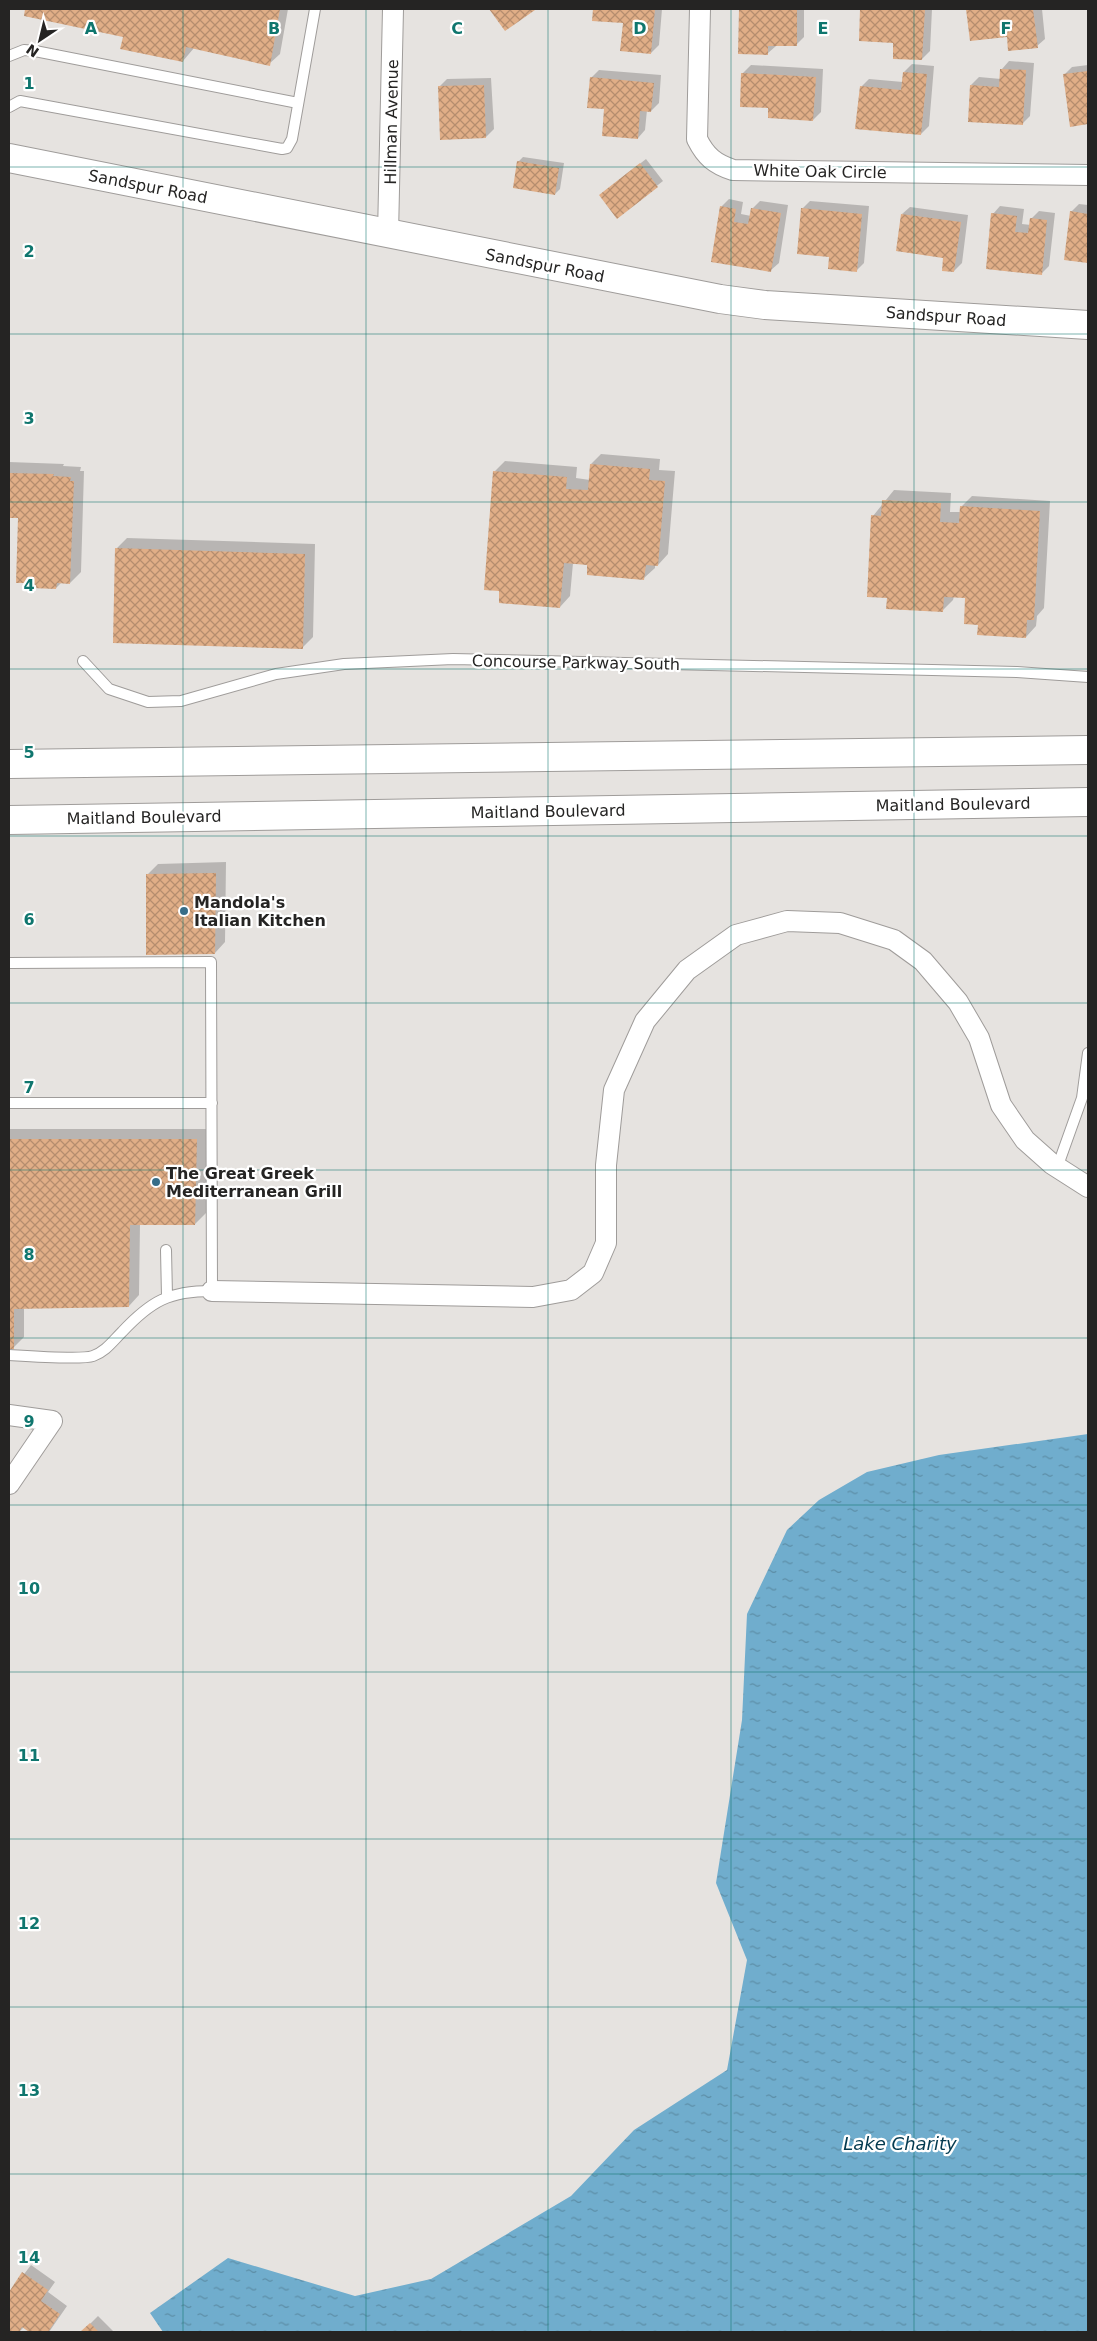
<svg xmlns="http://www.w3.org/2000/svg" width="1097" height="2341" viewBox="0 0 1097 2341" font-family="'DejaVu Sans',sans-serif">
	<defs>
		<pattern id="water-ripples" width="26" height="14" patternUnits="userSpaceOnUse" patternTransform="scale(1.25)"><rect width="26" height="14" fill="#70adcd"/><path d="M2 4q2-2 4 0t4 0M15 11q2-2 4 0t4 0" fill="none" stroke="#5c8da6"/></pattern>
		<pattern id="building-cross-hatch" width="8" height="8" patternUnits="userSpaceOnUse" patternTransform="scale(1.25)"><rect width="8" height="8" fill="#e0ae87"/><path d="M0 0l8 8M0 8l8-8" fill="none" stroke="#b58d6e"/></pattern>
	</defs>
	<rect width="100%" height="100%" fill="#e6e3e0"/>
	<!-- water -->
	<path fill="url(#water-ripples)" d="M1088 1434V2332H163L150 2313 228 2258 355 2296 431 2279 571 2196 634 2130 727 2070 747 1960 716 1883 742 1720 747 1614 787 1530 819 1500 867 1472 939 1455Z"/>
	<!-- shadow -->
	<path fill="#0003" d="M27 9H288L280 54 269 64 194 48 183 61 124 36 25 15Z
		M594 9H662L659 45 651 53 624 22 593 19Z
		M740 9H804V37L796 45 776 46 768 53H739Z
		M861 9H932L930 51 922 59 895 42 860 40Z
		M967 9H1042L1045 39 1037 46 1008 35 971 40Z
		M1009 61 1034 63 1030 116 1022 124 971 85 979 77 1001 79 1002 69Z
		M912 64 934 66 929 126 921 134 861 87 869 79 903 82 904 72Z
		M751 65 823 69 821 112 813 120 770 107 743 73Z
		M1088 65V123L1071 125 1064 75 1072 67Z
		M599 70 661 75 659 103 651 111 647 110 645 130 638 138 606 108 591 78Z
		M491 78 494 129 486 137 439 87 447 79Z
		M523 157 564 163 560 189 555 194 518 162Z
		M646 159 663 181 617 217 600 195Z
		M729 199 743 202 741 214 751 216 752 209 760 201 788 205 779 263 771 270 721 207Z
		M810 201 869 206 864 263 856 271 830 256 802 209Z
		M1079 204 1088 205V262L1066 259 1071 212Z
		M1000 206 1024 209 1022 224 1031 225V219L1039 211 1055 213 1049 266 1041 274 993 214Z
		M910 207 968 215 962 263 954 271 945 257 902 214Z
		M601 454 660 459 659 470 675 471 668 554 658 565 655 564V568L644 578 589 564 573 563 570 596 560 607 494 472 505 461 577 467 576 478 590 480 591 464Z
		M9 462 64 464 63 466 81 467 80 471H84L81 572 70 583 62 582 56 588 19 517H9Z
		M894 490 951 493 950 512H961V507L972 496 1050 501 1044 608 1037 616 1036 626 1026 637 980 623 966 597 954 596 953 600 943 610 888 597 873 516Z
		M127 538 315 544 313 637 302 648 116 549Z
		M226 862 225 942 215 953 147 875 158 864Z
		M9 1129H207L206 1213 195 1224H140L139 1295 129 1306 24 1307V1337L13 1348 9 1347Z
		M31 2265 55 2282 48 2292 67 2306 49 2332H32L24 2327 19 2332H9V2294Z
		M98 2316 114 2332H82Z"/>
	<!-- building -->
	<path fill="url(#building-cross-hatch)" d="M25 9H280L270 66 186 47 183 62 120 49 123 37 24 16Z
		M489 9H534L535 10 505 31Z
		M593 9H655L651 54 620 51 623 23 592 21Z
		M739 9H797V46H768V55L738 54Z
		M860 9H925L922 60 893 59V43L859 41Z
		M966 9H1033L1038 48 1008 51 1007 37 970 41Z
		M1000 69 1026 70 1023 125 968 122 970 85 999 87Z
		M1088 71V124L1070 127 1063 74Z
		M903 72 927 74 921 135 855 129 860 86 901 90Z
		M741 73 816 77 813 121 768 118V108L740 107Z
		M590 77 654 83 651 112 640 111 638 139 602 136 604 109 587 108Z
		M484 85 486 138 440 140 438 86Z
		M517 161 559 168 555 195 513 188Z
		M640 163 658 187 617 219 599 195Z
		M720 206 736 209 734 222 748 224 751 208 781 213 771 272 711 262Z
		M801 208 862 214 857 272 828 269 829 257 797 254Z
		M1070 211 1088 214V263L1064 260Z
		M991 213 1017 216 1015 232 1028 233 1030 218 1047 220 1042 275 986 269Z
		M901 214 961 222 954 272 942 271 943 258 896 251Z
		M590 464 650 469 649 480 665 481 658 566 646 565 644 580 587 575V565L564 563 560 608 499 603V591L484 590 493 471 567 477 566 489 588 490Z
		M9 473 54 474 53 476 71 477 70 481H74L70 584 57 583 56 589 31 588 30 583H16L18 518H9Z
		M882 500 941 503 940 522 959 523 960 506 1040 511 1034 620H1027L1026 638 977 635 978 625 964 624 965 598 944 597 943 612 886 609 887 598 867 597 871 515 881 516Z
		M115 548 305 554 303 649 113 643Z
		M216 873 215 954 146 955V874Z
		M9 1139H197L195 1225H130L129 1307 14 1309V1349H9Z
		M22 2272 48 2290 41 2301 60 2314 48 2332H29L22 2327 19 2332H9V2292Z
		M90 2323 99 2332H80Z"/>
	<g fill="none" stroke-linecap="round" stroke-linejoin="round">
		<!-- lane casing -->
		<g stroke="#9f9c9a" stroke-width="12">
			<path id="lane" d="M9 56 24 50 35 51 298 103
				M9 107 20 101 282 149 287 148 292 139 315 9
				M83 661 109 689 148 702 181 701 276 674 344 664 453 659 1017 672 1088 677
				M9 963 211 962 212 1291C169 1291 151 1301 122 1332 112 1342 106 1351 93 1356 82 1360 25 1356 9 1355
				M9 1103H212
				M1057 1168 1082 1098 1088 1053
				M166 1250 167 1296"/>
		</g>
		<!-- street casing -->
		<g stroke="#9f9c9a" stroke-width="22">
			<path id="street" d="M700 9 697 139C706 157 715 164 733 170L1088 175
				M388 234 393 9
				M212 1291 533 1297 571 1290 593 1273 606 1243V1165L614 1090 645 1021 687 970 736 935 787 921 840 923 894 940 923 961 958 1002 979 1038 1001 1105 1025 1140 1052 1164 1088 1187
				M9 1415 52 1421 9 1484"/>
		</g>
		<!-- secondary casing -->
		<g stroke="#9f9c9a" stroke-width="30">
			<path id="secondary" d="M9 158 720 299 765 305 1088 325"/>
		</g>
		<!-- primary casing -->
		<g stroke="#9f9c9a" stroke-width="30">
			<path id="primary" d="M9 764 1088 750
				M9 820 1088 802"/>
		</g>
		<!-- lane -->
		<use href="#lane" stroke="#fff" stroke-width="10"/>
		<!-- street -->
		<use href="#street" stroke="#fff" stroke-width="20"/>
		<!-- secondary -->
		<use href="#secondary" stroke="#fff" stroke-width="28"/>
		<!-- primary -->
		<use href="#primary" stroke="#fff" stroke-width="28"/>
	</g>
	<!-- grid -->
	<path fill="none" stroke="#0f766e" stroke-width="1" stroke-opacity="0.55" d="M183 9V2332M366 9V2332M548 9V2332M731 9V2332M914 9V2332M9 167H1088M9 334H1088M9 502H1088M9 669H1088M9 836H1088M9 1003H1088M9 1170H1088M9 1338H1088M9 1505H1088M9 1672H1088M9 1839H1088M9 2007H1088M9 2174H1088"/>
	<!-- markers -->
	<g fill="#366d88" stroke="#fff" stroke-width="2">
		<circle cx="184" cy="911" r="5"/>
		<circle cx="156" cy="1182" r="5"/>
	</g>
	<g text-anchor="middle" stroke-width="4.5" stroke-linejoin="round" paint-order="stroke">
		<!-- street labels -->
		<g font-size="16" fill="#252423" stroke="#fff">
			<text transform="translate(391 122) rotate(-89)" y="6">Hillman Avenue</text>
			<text transform="translate(820 171) rotate(1)" y="6">White Oak Circle</text>
			<text transform="translate(148 186) rotate(11)" y="6">Sandspur Road</text>
			<text transform="translate(545 265) rotate(11)" y="6">Sandspur Road</text>
			<text transform="translate(946 316) rotate(4)" y="6">Sandspur Road</text>
			<text transform="translate(576 662) rotate(1)" y="6">Concourse Parkway South</text>
			<text transform="translate(953 804) rotate(-1)" y="6">Maitland Boulevard</text>
			<text transform="translate(548 811) rotate(-1)" y="6">Maitland Boulevard</text>
			<text transform="translate(144 817) rotate(-1)" y="6">Maitland Boulevard</text>
		</g>
		<!-- poi labels -->
		<g font-size="16" font-weight="bold" fill="#252423" stroke="#fff" text-anchor="start">
			<text x="194" y="908">Mandola's<tspan x="194" dy="18">Italian Kitchen</tspan></text>
			<text x="166" y="1179">The Great Greek<tspan x="166" dy="18">Mediterranean Grill</tspan></text>
		</g>
		<!-- water labels -->
		<g font-size="18" font-style="italic" fill="#033a50" stroke="#fff">
			<text x="900" y="2150">Lake Charity</text>
		</g>
	</g>
	<g font-size="16" text-anchor="middle" font-weight="bold" fill="#0f766e" stroke="#fff" stroke-width="4.5" stroke-linejoin="round" paint-order="stroke">
		<text x="91" y="34">A</text>
		<text x="274" y="34">B</text>
		<text x="457" y="34">C</text>
		<text x="640" y="34">D</text>
		<text x="823" y="34">E</text>
		<text x="1006" y="34">F</text>
		<text x="29" y="89">1</text>
		<text x="29" y="257">2</text>
		<text x="29" y="424">3</text>
		<text x="29" y="591">4</text>
		<text x="29" y="758">5</text>
		<text x="29" y="925">6</text>
		<text x="29" y="1093">7</text>
		<text x="29" y="1260">8</text>
		<text x="29" y="1427">9</text>
		<text x="29" y="1594">10</text>
		<text x="29" y="1761">11</text>
		<text x="29" y="1929">12</text>
		<text x="29" y="2096">13</text>
		<text x="29" y="2263">14</text>
	</g>
	<!-- border -->
	<rect width="1097" height="2341" fill="none" stroke="#252423" stroke-width="20"/>
	<!-- north arrow -->
	<g transform="translate(40 40) rotate(215)" stroke="#ffffff" stroke-width="4" paint-order="stroke">
	<path d="M0-4L9 19L0 12L-9 19Z" fill="#252423"/>
	<text y="-8" font-size="14" font-weight="bold" text-anchor="middle" fill="#252423">N</text>
	</g>
</svg>
